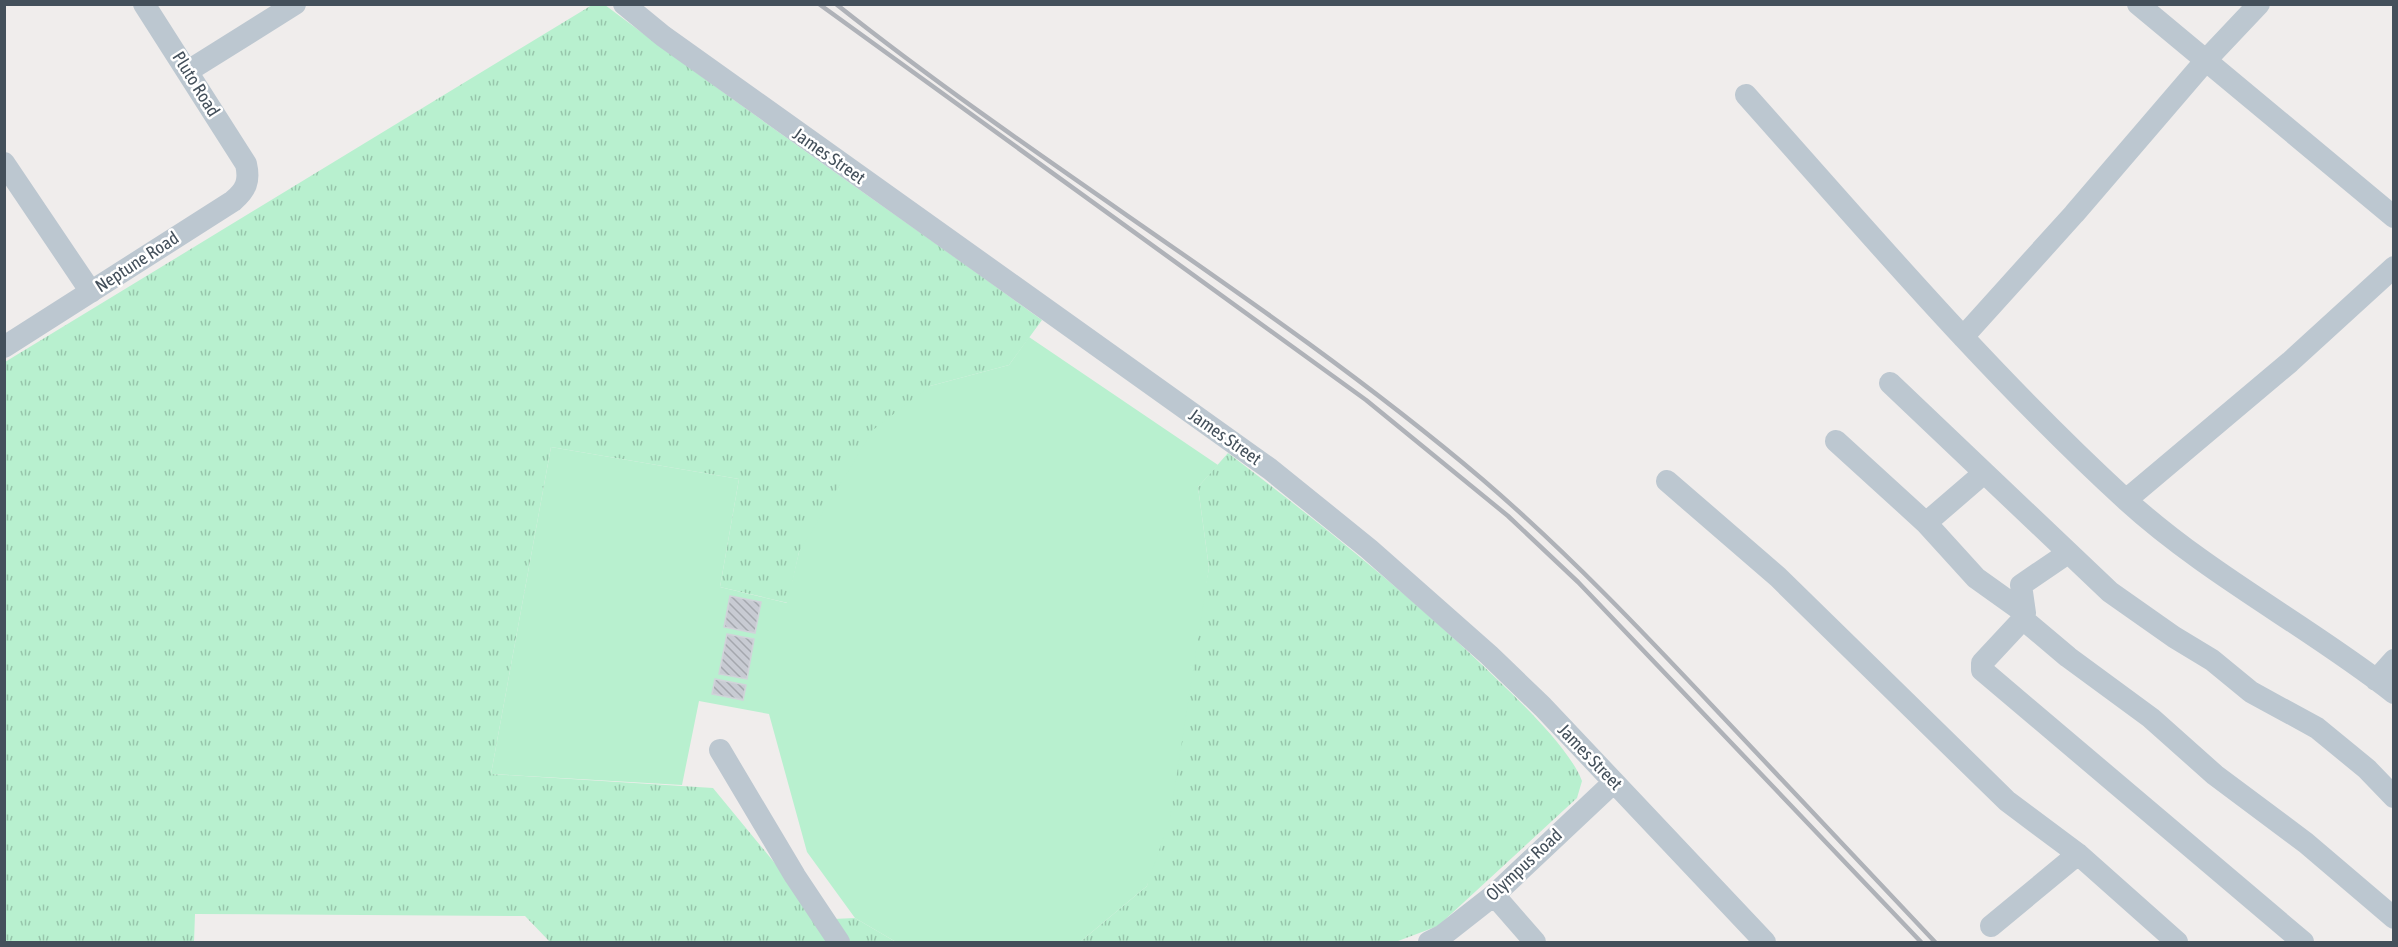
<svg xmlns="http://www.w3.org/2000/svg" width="2398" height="947" viewBox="0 0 2398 947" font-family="'Asap Condensed',sans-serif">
	<defs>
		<pattern id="grass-tufts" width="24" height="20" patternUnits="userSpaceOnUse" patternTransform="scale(1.5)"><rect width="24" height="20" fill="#b8f0cf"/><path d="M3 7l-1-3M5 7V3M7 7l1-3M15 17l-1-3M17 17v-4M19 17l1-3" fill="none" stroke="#97c5ab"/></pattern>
		<pattern id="building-back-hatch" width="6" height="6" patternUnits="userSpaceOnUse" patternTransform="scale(1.5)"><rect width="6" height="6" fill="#c8cbd3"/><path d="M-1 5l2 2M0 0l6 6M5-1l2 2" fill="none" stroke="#a4a7ae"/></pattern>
	</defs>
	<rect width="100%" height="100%" fill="#f0edec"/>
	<!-- grass -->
	<path fill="url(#grass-tufts)" d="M592 5H605C748 113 896 214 1042 320L1009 365 930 386 799 552 788 603 720 587 739 479 551 447 491 774 713 788 778 867 828 942H550L525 916 195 914 194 942H5V362Z
		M1228 453C1324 526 1420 603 1506 688 1530 711 1564 745 1579 774L1582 781 1577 798 1438 926 1398 941 1080 942 1147 886 1209 568 1198 487Z
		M855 918 896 942H848L833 919Z"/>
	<!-- park -->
	<path fill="#b8f0cf" d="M1029 337 1218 465 1198 487 1209 568 1170 818 1147 886 1080 942H896L855 918 807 852 769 714 699 701 682 785 491 774 551 447 739 479 720 587 787 603 799 552 873 430 930 386 1009 365Z"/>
	<!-- building -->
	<path fill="url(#building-back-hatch)" stroke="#d0d3d9" stroke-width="1.5" d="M730 596 761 602 755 633 724 627Z
		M727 634 754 639 747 679 719 674Z
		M715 679 746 685 743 700 712 694Z"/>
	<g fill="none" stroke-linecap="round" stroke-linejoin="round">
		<!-- minor -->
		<path stroke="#bcc7d0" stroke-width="22" d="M624 4 663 36 1270 469 1369 549 1489 655 1543 707 1765 942
			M2138 4 2394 217
			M188 71 295 4
			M1746 95C1869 233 1989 374 2125 499 2207 574 2307 625 2394 693
			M4 163 91 292
			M1963 337 2074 214 2207 59 2259 4
			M4 347 233 201C246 190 250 181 246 164L144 4
			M1890 383 2110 592 2174 637 2212 660 2251 692 2317 728 2367 769 2394 797
			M1836 441 1926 523 1976 578 2025 613
			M1667 481 1778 577 2007 801 2078 854 2177 942
			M2126 500 2290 362 2394 267
			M1926 523 1984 473
			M2068 553 2021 585 2025 613 2023 619 1982 663V670L2303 942
			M2023 619 2068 657 2151 718 2215 775 2306 843 2394 918
			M2376 680 2394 660
			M720 750 795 876 839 942
			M1494 895 1535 942
			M1991 926 2078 854
			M1429 942 1443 935 1494 895 1614 782"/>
		<!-- rail -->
		<path stroke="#afb2b8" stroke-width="4.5" d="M819 4 1366 400 1508 516 1578 582 1921 942
			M836 4C1045 170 1278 306 1482 479 1567 552 1644 633 1720 714 1792 790 1864 866 1935 942"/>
	</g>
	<g text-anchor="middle" stroke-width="5" stroke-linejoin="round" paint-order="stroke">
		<!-- street labels -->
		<g font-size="18" fill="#44505b" stroke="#fff">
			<text transform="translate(196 84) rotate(58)" y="6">Pluto Road</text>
			<text transform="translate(829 156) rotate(35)" y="6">James Street</text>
			<text transform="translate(137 262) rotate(-33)" y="6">Neptune Road</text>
			<text transform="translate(1225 437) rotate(35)" y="6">James Street</text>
			<text transform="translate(1590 757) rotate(46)" y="6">James Street</text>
			<text transform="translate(1524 865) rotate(-43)" y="6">Olympus Road</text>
		</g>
	</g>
	<!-- border -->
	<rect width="2398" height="947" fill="none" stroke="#44505b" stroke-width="12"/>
</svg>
